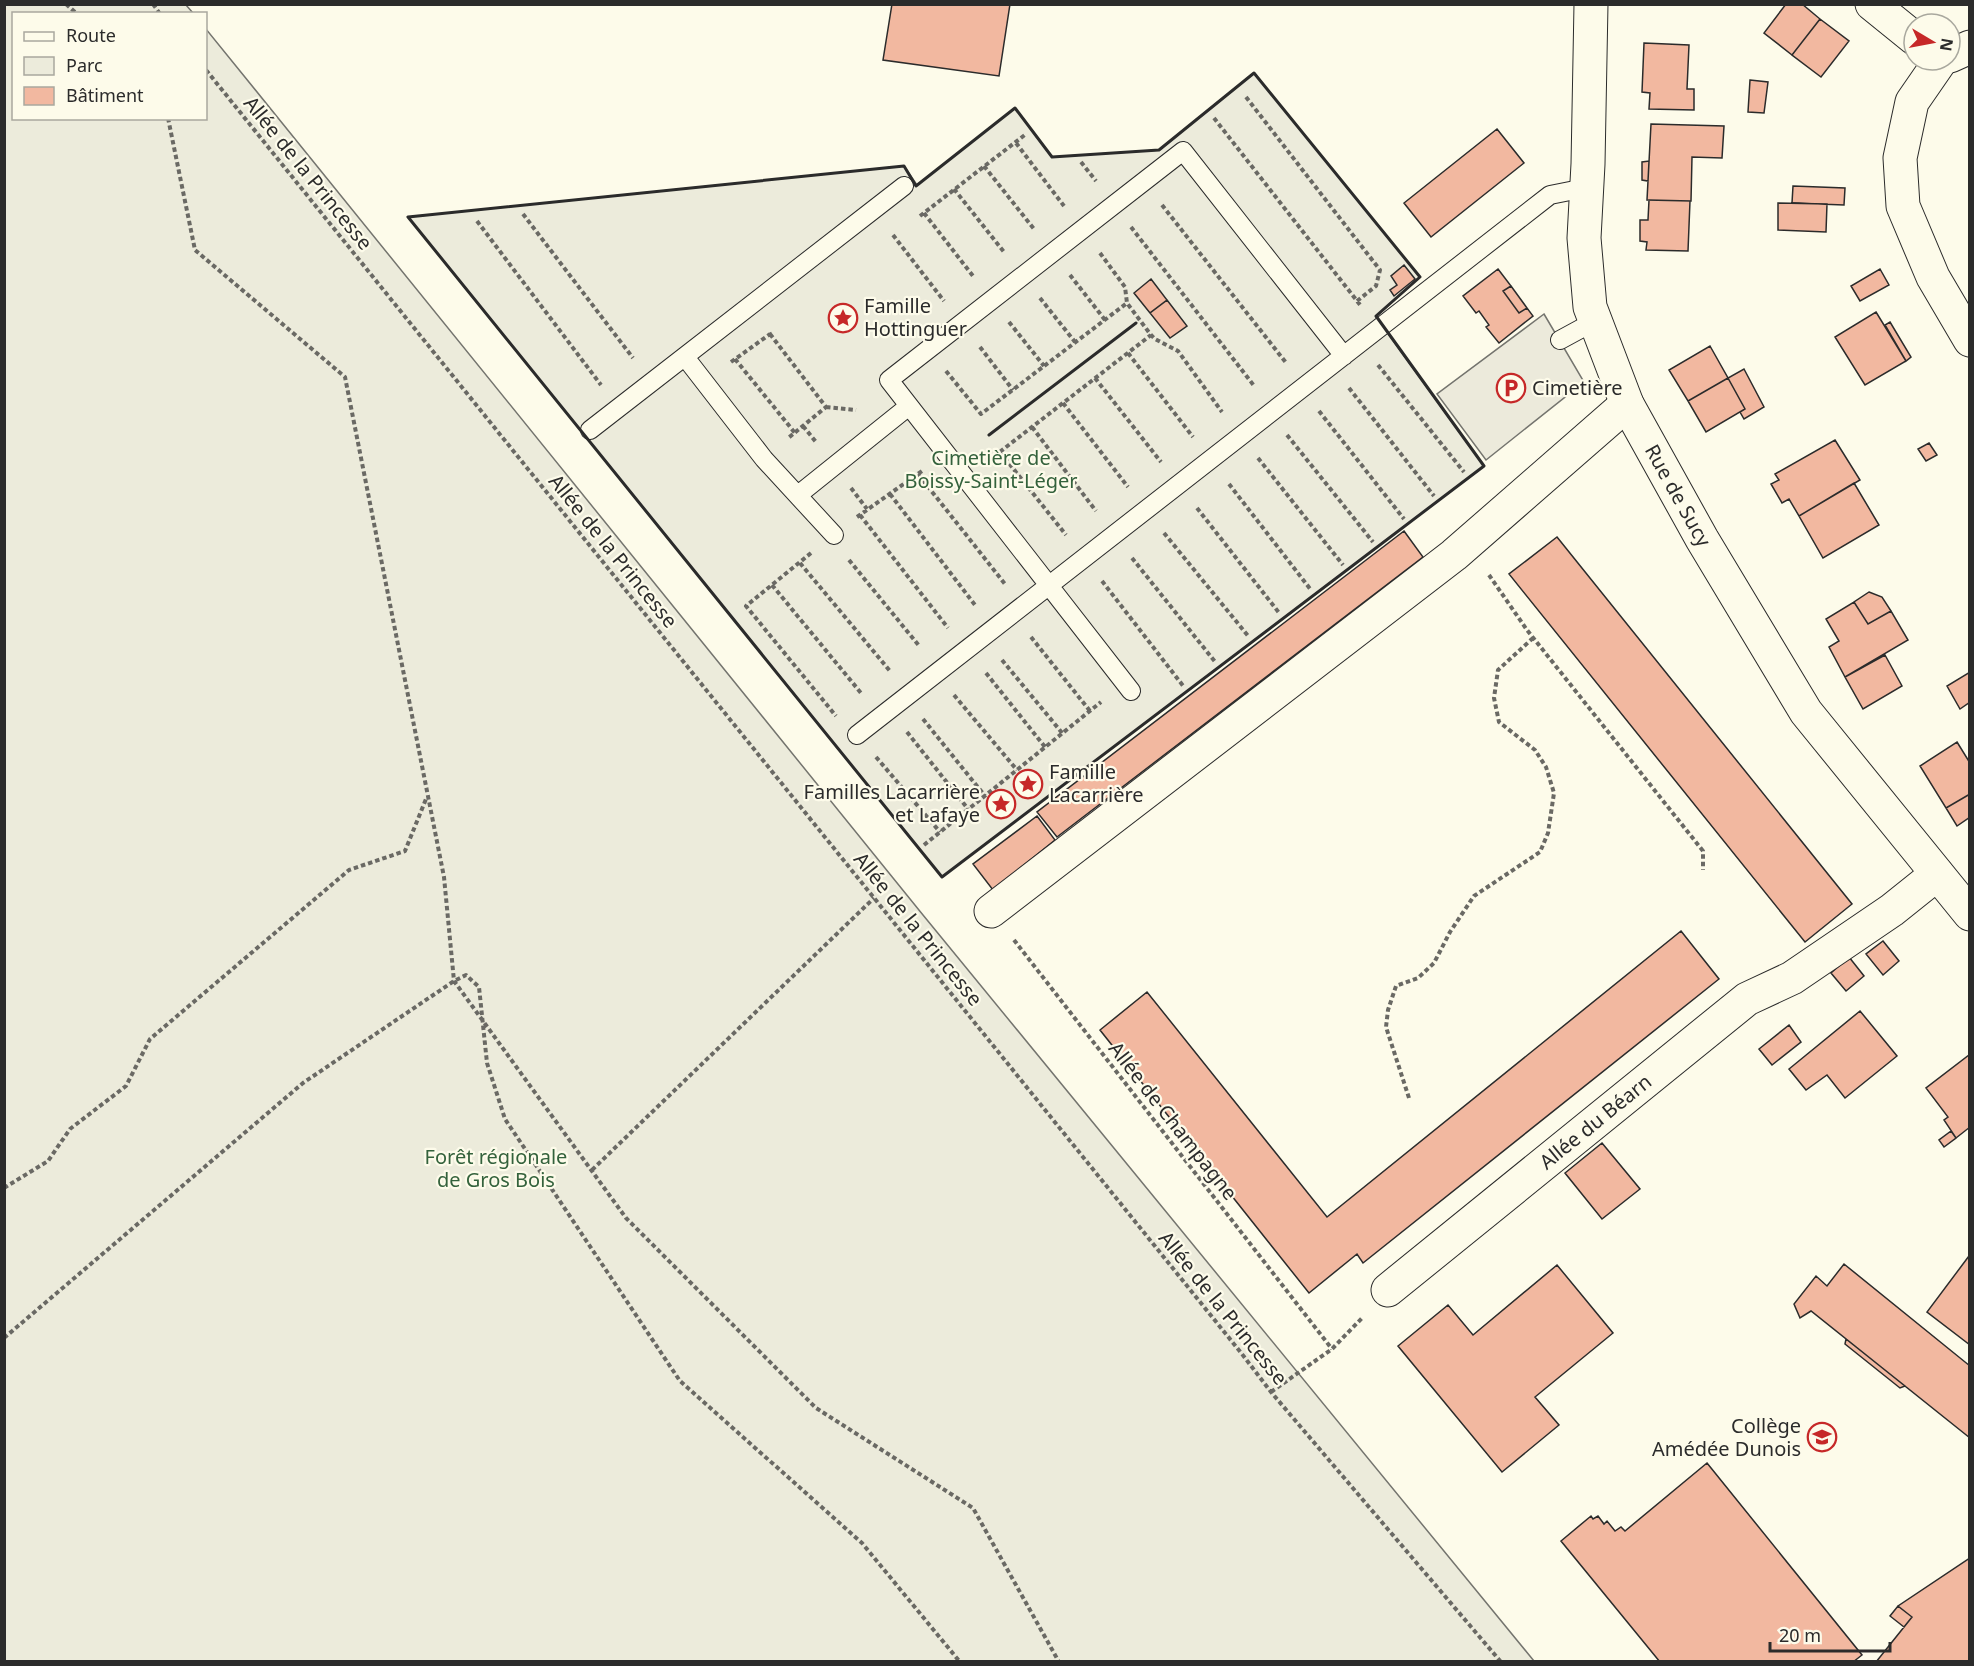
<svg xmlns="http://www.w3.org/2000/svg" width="1974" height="1666" viewBox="0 0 1974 1666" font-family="'Noto Sans',sans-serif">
	<rect width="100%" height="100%" fill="#fdfbea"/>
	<!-- green -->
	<path fill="#ecebdb" stroke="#74746e" stroke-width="1.5" d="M5 4 186 5 193 13 14 14V118H206V29L923 915 1534 1661H5Z
		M1254 73 1420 277 1376 317 1484 466 942 877 408 217 904 166 917 185 1015 108 1052 157 1159 150Z"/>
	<!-- parking -->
	<path fill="#eceadb" stroke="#74746e" stroke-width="1.5" d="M1544 314 1584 382 1486 460 1437 394Z"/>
	<!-- building -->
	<path fill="#f2b8a0" stroke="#2b2b2b" stroke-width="1.5" d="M892 4H1010L999 76 883 60Z
		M1786 4H1802L1820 19 1792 55 1764 33Z
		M1820 19 1849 41 1821 77 1792 55Z
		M1644 43 1689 45 1687 89H1694V110L1649 109 1650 93 1642 92Z
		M1750 80 1768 82 1764 113 1748 112Z
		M1651 124 1724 126 1722 158 1692 157 1691 201 1647 200Z
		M1497 129 1524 163 1431 237 1404 203Z
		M1649 161 1648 181 1642 180V162Z
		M1793 186 1845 188 1844 205 1792 203Z
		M1649 200 1690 201 1688 251 1646 250 1647 242 1640 241V220H1648Z
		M1778 203 1827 204 1826 232 1778 230Z
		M1404 265 1415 279 1394 296 1390 290 1397 285 1391 276Z
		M1498 269 1511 286 1503 291 1519 313 1527 308 1533 316 1499 343 1486 327 1489 325 1479 311 1476 313 1463 296Z
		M1880 269 1889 285 1860 301 1851 286Z
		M1151 279 1167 300 1150 313 1134 293Z
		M1511 286 1527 308 1519 313 1503 291Z
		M1167 300 1187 326 1170 338 1150 313Z
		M1876 312 1906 361 1865 385 1835 337Z
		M1890 322 1911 357 1906 361 1885 325Z
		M1710 346 1728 378 1688 401 1669 370Z
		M1744 369 1764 407 1744 419 1740 412 1745 409 1728 378Z
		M1728 378 1745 409 1706 432 1688 401Z
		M1835 440 1860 480 1799 516 1789 499 1782 503 1771 484 1779 480 1775 474Z
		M1929 443 1937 455 1926 461 1918 449Z
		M1854 483 1879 525 1823 558 1799 516Z
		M1404 531 1423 557 1057 837 1037 812Z
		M1557 537 1852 904 1805 942 1509 574Z
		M1869 592 1882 597 1891 611 1868 624 1854 602Z
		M1854 602 1868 624 1891 611 1908 640 1845 677 1829 647 1839 641 1826 619Z
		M1885 655 1902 686 1863 709 1845 677Z
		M1970 672V702L1960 709 1947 686Z
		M1957 742 1970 763V794L1946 808 1920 766Z
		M1970 794V817L1957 826 1946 808Z
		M1037 816 1055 840 993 890 973 864Z
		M1681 931 1719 979 1363 1263 1357 1254 1309 1293 1100 1030 1147 992 1327 1217Z
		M1883 941 1899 961 1883 975 1866 954Z
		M1849 957 1864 976 1846 991 1831 973Z
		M1860 1011 1897 1056 1845 1098 1827 1075 1806 1090 1789 1069Z
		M1789 1025 1801 1042 1772 1065 1759 1049Z
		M1969 1055 1970 1127 1956 1138 1944 1120 1948 1117 1926 1088Z
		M1951 1131 1956 1138 1944 1147 1939 1140Z
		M1602 1143 1640 1189 1602 1219 1565 1173Z
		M1969 1256 1970 1257V1345L1927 1312Z
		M1844 1264 1970 1366V1438L1811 1311 1800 1318 1794 1304 1816 1276 1827 1286Z
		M1557 1265 1613 1333 1535 1397 1559 1425 1502 1472 1398 1346 1448 1305 1473 1335Z
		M1846 1339 1905 1386 1900 1388 1845 1344Z
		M1707 1463 1862 1655 1853 1662H1660L1561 1541 1591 1516 1593 1519 1598 1516 1604 1524 1607 1521 1615 1531 1621 1527 1625 1531Z
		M1970 1558V1662H1876L1912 1617 1898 1606Z
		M1898 1606 1912 1617 1904 1627 1890 1616Z"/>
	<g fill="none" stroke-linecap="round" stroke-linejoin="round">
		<!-- service casing -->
		<g stroke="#2b2b2b" stroke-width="20">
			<path id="service" d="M1560 340 1595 321
				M685 357 764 459 834 535
				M590 430 904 186
				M798 495 909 406
				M1131 691 889 380 1183 151 1344 356
				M857 735 1550 195 1585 188"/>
		</g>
		<!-- minor casing -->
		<g stroke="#2b2b2b" stroke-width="35">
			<g id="minor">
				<path d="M1872 4 1914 38"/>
				<path d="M1950 56 1970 47"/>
				<path d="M1941 60 1912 102 1900 158 1903 206 1933 277 1970 340"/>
				<path d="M991 911 1454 555 1627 404"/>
				<path id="s1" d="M1388 1290 1747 999 1792 978 1892 910 1937 874"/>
			</g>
		</g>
		<!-- secondary casing -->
		<g stroke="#2b2b2b" stroke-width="35">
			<g id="secondary">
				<path id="s2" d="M1591 4 1588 164 1584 238 1590 307 1627 404 1702 539 1806 712 1970 914"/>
			</g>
		</g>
		<!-- path -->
		<path stroke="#6a6964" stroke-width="4" stroke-dasharray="4.5 3" stroke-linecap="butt" d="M66 4 77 14
			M153 4 160 14
			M206 70 1242 1354 1271 1392 1501 1662
			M1246 97 1380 270 1376 286 1357 301
			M168 118 195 250 345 377 444 877 454 981 626 1218 816 1408 973 1508 1059 1662
			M1214 118 1361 306
			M1016 143 1064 206
			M1081 162 1096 181
			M984 166 1034 229
			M954 189 1004 252
			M1162 205 1287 364
			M924 213 973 276
			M523 214 633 358
			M920 216 1026 134
			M477 221 601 385
			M1131 227 1255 387
			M893 235 944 301
			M1100 253 1125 287 1127 303 1151 335 1155 339 1178 351 1222 412
			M1070 275 1105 320
			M1040 298 1075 342
			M1009 322 1044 366
			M770 334 826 407 787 439
			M980 347 1013 390
			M1128 353 1193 437
			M735 359 795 433
			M731 362 770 334 769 332
			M1378 365 1464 472
			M946 371 981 414 1127 303
			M1095 378 1161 462
			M1349 388 1434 496
			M1063 403 1128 487
			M826 407 856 410
			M1319 411 1404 519
			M803 426 816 442
			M1032 427 1096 511
			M1287 435 1373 542
			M1000 452 1066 535
			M1258 458 1343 565
			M988 461 1151 335
			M918 474 1005 584
			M1229 484 1311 590
			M851 488 867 509
			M890 494 975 605
			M1197 508 1280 614
			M860 515 948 628
			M857 517 922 471
			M1164 533 1249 637
			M811 553 746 606 836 716
			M1132 558 1216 663
			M849 560 920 647
			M800 563 890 671
			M1489 575 1527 630 1703 851V870
			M1102 581 1184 687
			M772 585 861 693
			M1031 637 1090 711
			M1002 660 1063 734
			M986 673 1045 747
			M954 695 1017 770
			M923 719 985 796
			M907 732 968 809
			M876 757 940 832
			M924 845 1101 702
			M1014 940 1332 1349
			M1409 1098 1386 1027 1388 1010 1396 986 1418 978 1434 963 1450 932 1474 896 1540 852 1548 833 1554 793 1546 767 1535 750 1499 722 1494 698 1498 670 1533 638
			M592 1170 874 898
			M4 1188 48 1161 70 1129 126 1086 150 1039 349 870 405 851 426 799
			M4 1338 303 1083 454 981 466 975 479 987 487 1063 505 1119 680 1381 862 1543 960 1662
			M1271 1392 1332 1349 1363 1317"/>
		<!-- service -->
		<use href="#service" stroke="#fdfbea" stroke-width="18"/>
		<!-- minor -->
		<use href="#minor" stroke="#fdfbea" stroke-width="33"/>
		<!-- secondary -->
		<use href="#secondary" stroke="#fdfbea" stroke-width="33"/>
		<!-- wall -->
		<path stroke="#2b2b2b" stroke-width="3" d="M1254 73 1420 277 1376 316 1484 466 942 877 408 217 904 166 916 186 1015 108 1052 157 1159 150Z
			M989 435 1136 323"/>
	</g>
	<!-- icons -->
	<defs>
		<g id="sight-ring" transform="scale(1.5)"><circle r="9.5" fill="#fdfbea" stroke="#c62828" stroke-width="1.5"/><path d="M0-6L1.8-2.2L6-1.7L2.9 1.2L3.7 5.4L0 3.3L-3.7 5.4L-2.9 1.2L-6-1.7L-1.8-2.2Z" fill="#c62828"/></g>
		<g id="parking-ring" transform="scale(1.5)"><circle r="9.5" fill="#fdfbea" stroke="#c62828" stroke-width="1.5"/><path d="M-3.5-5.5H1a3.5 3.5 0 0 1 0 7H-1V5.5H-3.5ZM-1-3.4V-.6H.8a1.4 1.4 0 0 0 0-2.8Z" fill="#c62828"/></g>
		<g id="school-ring" transform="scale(1.5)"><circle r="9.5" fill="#fdfbea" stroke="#c62828" stroke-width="1.5"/><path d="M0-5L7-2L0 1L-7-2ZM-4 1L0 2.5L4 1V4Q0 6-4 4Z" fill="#c62828"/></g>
	</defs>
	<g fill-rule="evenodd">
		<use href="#sight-ring" x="843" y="318"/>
		<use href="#parking-ring" x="1511" y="388"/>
		<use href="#sight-ring" x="1028" y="784"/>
		<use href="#sight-ring" x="1001" y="804"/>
		<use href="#school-ring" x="1822" y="1437"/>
	</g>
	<g text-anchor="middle" stroke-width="4.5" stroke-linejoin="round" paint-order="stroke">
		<!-- street labels -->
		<g font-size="20" fill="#2b2b2b" stroke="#fdfbea">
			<text transform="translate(308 173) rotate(51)" y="7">Allée de la Princesse</text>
			<text dy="7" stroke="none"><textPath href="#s2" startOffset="512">Rue de Sucy</textPath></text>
			<text transform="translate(613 551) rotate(51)" y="7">Allée de la Princesse</text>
			<text transform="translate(918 929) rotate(51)" y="7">Allée de la Princesse</text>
			<text transform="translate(1173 1121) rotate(52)" y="7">Allée de Champagne</text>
			<text dy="7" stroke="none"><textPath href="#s1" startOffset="267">Allée du Béarn</textPath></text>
			<text transform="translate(1223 1308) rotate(51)" y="7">Allée de la Princesse</text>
		</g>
		<!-- poi labels -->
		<g font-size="20" fill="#2b2b2b" stroke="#fdfbea" text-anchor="start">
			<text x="864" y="313">Famille<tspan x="864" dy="23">Hottinguer</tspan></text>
			<text x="1532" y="395">Cimetière</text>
			<text x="1049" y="779">Famille<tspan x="1049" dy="23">Lacarrière</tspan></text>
			<text x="980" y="799" text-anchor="end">Familles Lacarrière<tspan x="980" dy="23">et Lafaye</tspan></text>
			<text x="1801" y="1433" text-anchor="end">Collège<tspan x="1801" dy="23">Amédée Dunois</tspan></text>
		</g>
		<!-- park labels -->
		<g font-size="20" fill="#34623c" stroke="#fdfbea">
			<text x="991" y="465">Cimetière de<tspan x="991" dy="23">Boissy-Saint-Léger</tspan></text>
			<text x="496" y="1164">Forêt régionale<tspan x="496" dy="23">de Gros Bois</tspan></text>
		</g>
	</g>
	<!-- border -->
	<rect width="1974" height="1666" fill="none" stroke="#2b2b2b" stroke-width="12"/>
	<!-- legend -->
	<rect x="12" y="12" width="195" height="108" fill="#fdfbea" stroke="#a9a89e" stroke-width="1.5"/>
	<rect x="24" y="32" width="30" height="9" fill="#fdfbea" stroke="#a9a89e" stroke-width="1.5"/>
	<text x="66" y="42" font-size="18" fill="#2b2b2b">Route</text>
	<rect x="24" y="57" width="30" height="18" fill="#ecebdb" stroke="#a9a89e" stroke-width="1.5"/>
	<text x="66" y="72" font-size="18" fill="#2b2b2b">Parc</text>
	<rect x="24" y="87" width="30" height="18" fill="#f2b8a0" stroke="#a9a89e" stroke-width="1.5"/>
	<text x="66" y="102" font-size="18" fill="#2b2b2b">Bâtiment</text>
	<!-- north arrow -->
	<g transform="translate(1932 42) rotate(100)"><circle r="28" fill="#fdfbea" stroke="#a9a89e" stroke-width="1.5"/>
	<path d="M0-4.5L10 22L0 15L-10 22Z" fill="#c62828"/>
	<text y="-9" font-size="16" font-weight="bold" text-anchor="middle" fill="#2b2b2b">N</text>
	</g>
	<!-- scale -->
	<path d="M1770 1642v9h120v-9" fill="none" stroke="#2b2b2b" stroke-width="3"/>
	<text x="1779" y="1642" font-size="18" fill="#2b2b2b" stroke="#fdfbea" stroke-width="4.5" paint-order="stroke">20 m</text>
</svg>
